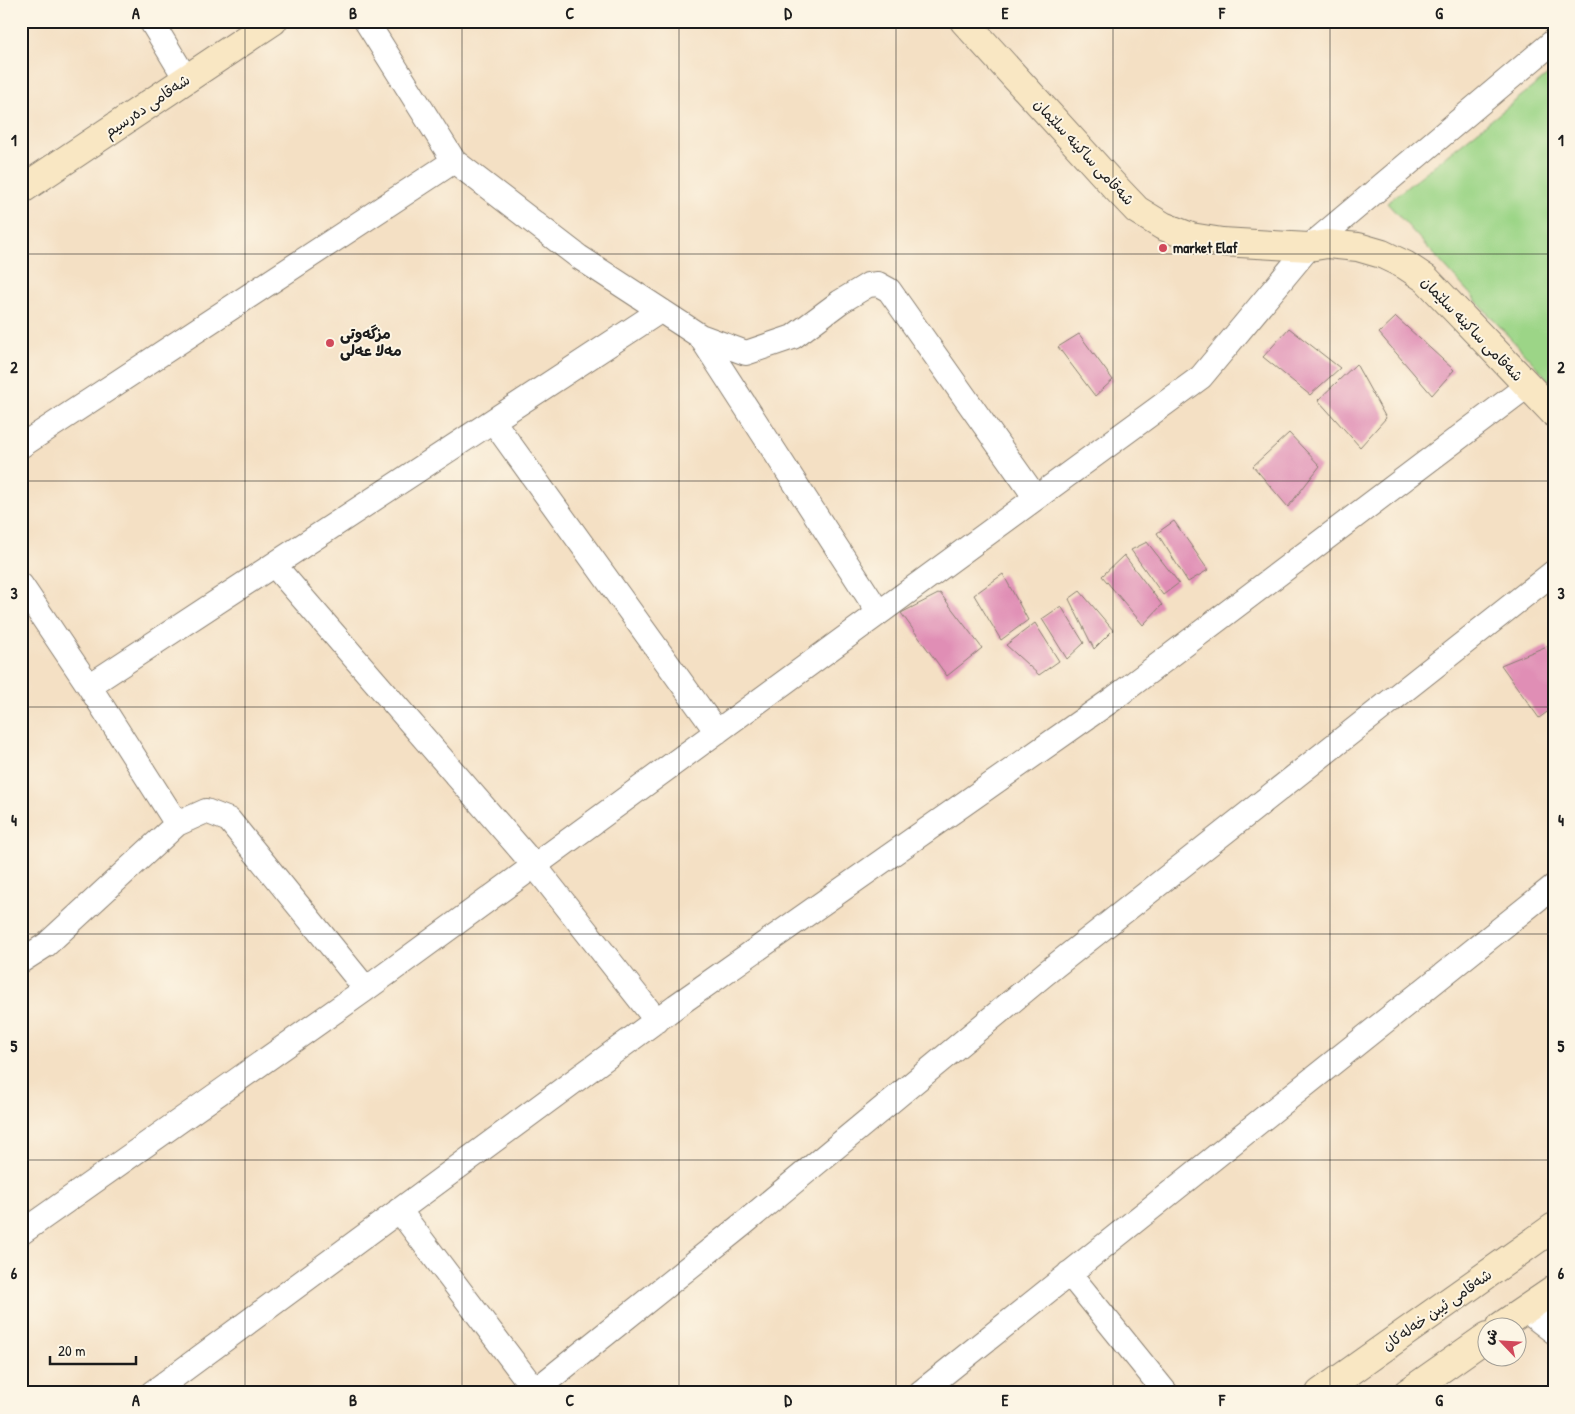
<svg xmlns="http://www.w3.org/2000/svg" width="1575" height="1414" viewBox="0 0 1575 1414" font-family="'Patrick Hand','Playpen Sans Arabic',sans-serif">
	<rect width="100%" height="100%" fill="#fcf5e5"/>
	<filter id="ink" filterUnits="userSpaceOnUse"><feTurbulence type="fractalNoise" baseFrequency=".02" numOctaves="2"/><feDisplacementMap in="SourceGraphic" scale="10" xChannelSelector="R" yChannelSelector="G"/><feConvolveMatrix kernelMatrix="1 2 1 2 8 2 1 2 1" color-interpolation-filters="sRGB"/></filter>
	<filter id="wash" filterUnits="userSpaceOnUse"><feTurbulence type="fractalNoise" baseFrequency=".0096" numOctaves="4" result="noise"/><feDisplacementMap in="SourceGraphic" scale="20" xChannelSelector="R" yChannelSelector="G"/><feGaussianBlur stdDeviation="1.12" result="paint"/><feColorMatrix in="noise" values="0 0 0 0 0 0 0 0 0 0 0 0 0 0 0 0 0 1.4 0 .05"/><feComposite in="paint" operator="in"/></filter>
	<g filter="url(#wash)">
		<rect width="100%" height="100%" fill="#f4e0c4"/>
		<!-- green -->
		<path fill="#9cd587" stroke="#5c7852" d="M1554 70V386L1387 203Z"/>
		<g id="blocks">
			<!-- building -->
			<path fill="#e08eb5" d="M1396 317 1454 370 1432 395 1379 333Z
				M1289 328 1340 368 1310 395 1263 357Z
				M1079 334 1113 380 1095 396 1058 347Z
				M1356 364 1386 418 1360 447 1318 400Z
				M1289 433 1320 466 1288 507 1253 466Z
				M1174 521 1208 570 1188 582 1157 533Z
				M1147 542 1179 583 1163 595 1131 550Z
				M1124 555 1162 605 1143 625 1102 576Z
				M1003 574 1028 620 1001 640 974 595Z
				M1080 591 1113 630 1094 649 1069 599Z
				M940 593 982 648 947 676 901 613Z
				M1061 606 1084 643 1067 659 1042 619Z
				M1035 623 1059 661 1039 675 1006 645Z
				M1547 646 1554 660V707L1539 718 1501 665Z"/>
		</g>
	</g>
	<g filter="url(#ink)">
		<use href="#blocks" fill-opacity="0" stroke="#887e70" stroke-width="1"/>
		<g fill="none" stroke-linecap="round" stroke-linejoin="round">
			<!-- street casing -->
			<g stroke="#887e70" stroke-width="26">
				<path id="street" d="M151 21 186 79
					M366 21 454 161 579 257 700 336 879 613
					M700 336 746 353 793 337 840 302 868 285 878 284 889 290 1036 498
					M493 421 717 732
					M21 446 454 161
					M274 565 534 865 657 1021
					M21 585 89 686 177 824
					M89 686 660 311
					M21 961 46 945 177 824 206 811 229 820 366 989
					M399 1210 537 1393
					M21 1233 366 989 1201 377 1309 247 1554 41
					M1069 1273 1166 1393
					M1525 1310 1554 1332
					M152 1393 676 1006 1113 699 1527 386
					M532 1393 743 1224 1046 973 1554 572
					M920 1393 1554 886"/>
			</g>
			<!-- secondary casing -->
			<g stroke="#887e70" stroke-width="30">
				<path id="secondary" d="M964 21 1116 188 1137 210 1163 226 1191 237 1222 242 1309 247 1327 244 1358 247 1382 254 1405 265 1426 279 1554 413
					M21 190 273 21
					M1501 1326 1554 1290
					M1320 1393 1554 1227
					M1407 1393 1488 1336"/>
			</g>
			<!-- street -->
			<use href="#street" stroke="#fff" stroke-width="24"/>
			<!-- secondary -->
			<use href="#secondary" stroke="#f9e7c3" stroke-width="28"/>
		</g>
	</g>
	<!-- grid -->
	<path fill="none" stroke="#1c1c1c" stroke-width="1" stroke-opacity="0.55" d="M245 21V1393M462 21V1393M679 21V1393M896 21V1393M1113 21V1393M1330 21V1393M21 254H1554M21 481H1554M21 707H1554M21 934H1554M21 1160H1554"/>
	<!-- markers -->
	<g fill="#d1495b" stroke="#fcf5e5" stroke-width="2">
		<circle cx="1163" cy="248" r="5"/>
		<circle cx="330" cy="343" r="5"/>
	</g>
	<g text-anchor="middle" stroke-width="4" stroke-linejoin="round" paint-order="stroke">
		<!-- street labels -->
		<g font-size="15" fill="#1c1c1c" stroke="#fcf5e5">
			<text transform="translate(147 106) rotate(-34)" y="5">شەقامی دەرسیم</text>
			<text transform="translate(1084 152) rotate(47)" y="5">شەقامی ساکینە سلێمان</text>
			<text transform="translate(1472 329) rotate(46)" y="5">شەقامی ساکینە سلێمان</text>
			<text transform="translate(1437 1310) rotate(-35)" y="5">شەقامی ئیبن خەلەکان</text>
		</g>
		<!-- poi labels -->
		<g font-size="15" font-weight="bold" fill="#1c1c1c" stroke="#fcf5e5" text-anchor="start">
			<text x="1173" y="253">market Elaf</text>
			<text x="340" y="339">مزگەوتی<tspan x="340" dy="17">مەلا عەلی</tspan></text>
		</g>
	</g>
	<!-- margin -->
	<rect width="1575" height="1414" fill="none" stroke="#fcf5e5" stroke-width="55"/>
	<!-- north arrow -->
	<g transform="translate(1502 1342) rotate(295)"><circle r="24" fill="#fcf5e5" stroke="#a29e95"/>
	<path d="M0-4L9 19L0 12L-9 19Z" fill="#d1495b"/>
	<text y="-8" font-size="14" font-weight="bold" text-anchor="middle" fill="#1c1c1c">ش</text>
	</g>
	<!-- scale -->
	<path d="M50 1356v8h86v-8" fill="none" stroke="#1c1c1c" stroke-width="2.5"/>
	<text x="58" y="1356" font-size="15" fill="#1c1c1c" stroke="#fcf5e5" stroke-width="4" paint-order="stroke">20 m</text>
	<rect x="28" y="28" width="1520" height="1358" fill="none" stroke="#1c1c1c" stroke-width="2"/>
	<g font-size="16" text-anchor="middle" font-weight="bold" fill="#1c1c1c">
		<text x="136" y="19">A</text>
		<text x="353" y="19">B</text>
		<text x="570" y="19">C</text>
		<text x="788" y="19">D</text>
		<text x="1005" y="19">E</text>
		<text x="1222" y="19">F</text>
		<text x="1439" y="19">G</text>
		<text x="14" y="146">1</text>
		<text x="1561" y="146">1</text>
		<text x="14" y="373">2</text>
		<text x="1561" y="373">2</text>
		<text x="14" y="599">3</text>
		<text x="1561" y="599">3</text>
		<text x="14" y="826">4</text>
		<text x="1561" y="826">4</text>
		<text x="14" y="1052">5</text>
		<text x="1561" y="1052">5</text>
		<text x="14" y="1279">6</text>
		<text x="1561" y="1279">6</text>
		<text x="136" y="1406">A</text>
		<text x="353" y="1406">B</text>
		<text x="570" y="1406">C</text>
		<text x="788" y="1406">D</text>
		<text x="1005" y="1406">E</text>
		<text x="1222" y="1406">F</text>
		<text x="1439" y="1406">G</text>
	</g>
</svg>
